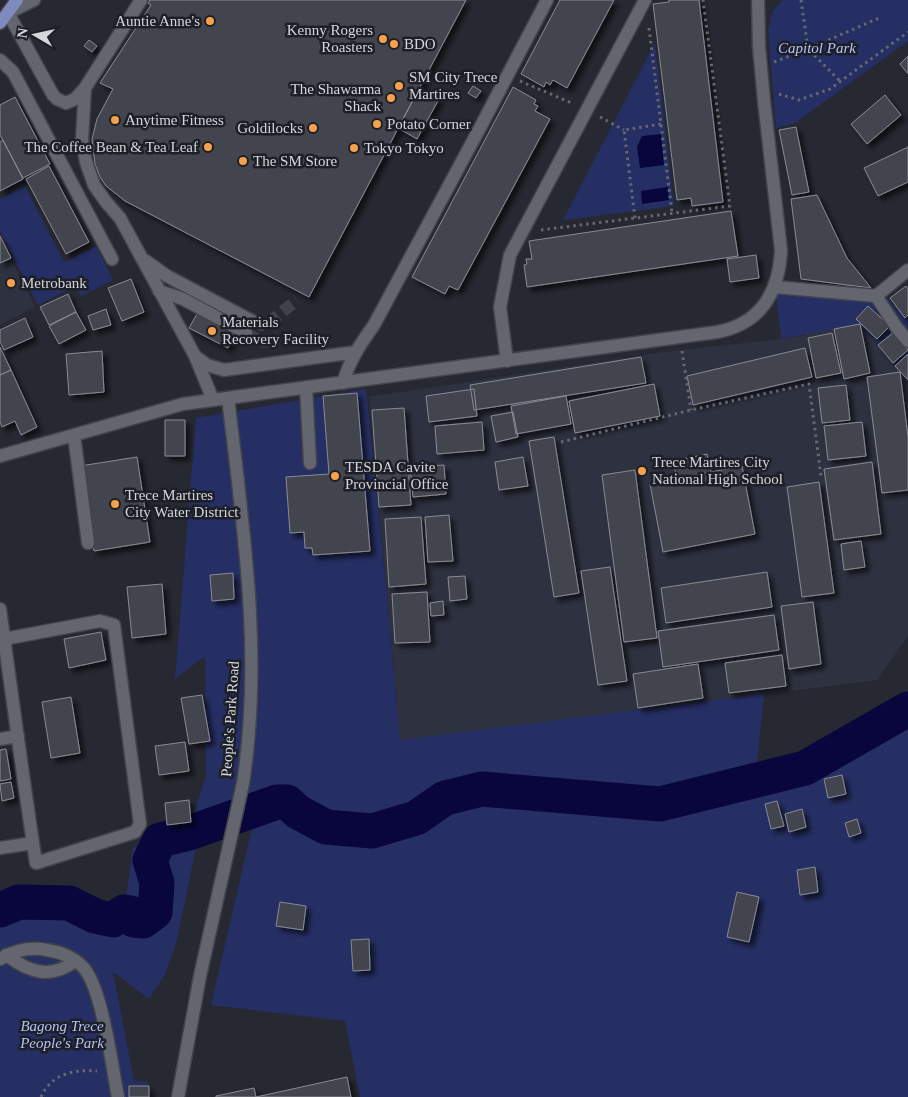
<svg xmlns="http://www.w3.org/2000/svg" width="908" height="1097" viewBox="0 0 908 1097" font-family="Georgia,serif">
	<defs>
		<filter id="shadow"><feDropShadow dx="4.5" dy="4.5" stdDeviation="2.5" flood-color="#0009"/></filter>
	</defs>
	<rect width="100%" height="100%" fill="#262931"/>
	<!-- built -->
	<path fill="#2e3240" d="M0 236 35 307 0 325Z
		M860 324 908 377V636L877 680 400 740 369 397 665 352 805 336 806 333Z"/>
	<!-- green -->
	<path fill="#252f64" d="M783 0H908V41L795 123 776 128 768 31 772 12Z
		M655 43 674 206 563 220Z
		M25 186 64 262 96 246 113 280 81 296 75 286 38 305 0 231V199Z
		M775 287 885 296 908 322V377L860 324 781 339Z
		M366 389 382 545 400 740 764 694 756 774 662 796 483 781 435 795 404 816 376 823H342L301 805 277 792 198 839 176 944 165 974 149 999 113 972 134 1081 149 1082V1097H0V910L19 902 69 903 95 916 113 920 124 911 133 848 156 841 191 822 206 776 205 656 175 679 196 418Z
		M908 713V1097H360L345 1021 211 1005 253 824 277 806 286 804 298 814 326 831 372 834 416 823 448 801 482 794 660 810 806 773Z"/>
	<!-- water -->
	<path fill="#08063d" d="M661 134 664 165 640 168 637 147 642 136Z
		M668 187 669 200 642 204 641 191Z"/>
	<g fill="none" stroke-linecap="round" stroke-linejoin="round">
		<!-- river -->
		<path stroke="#08063d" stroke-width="35" d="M0 910 19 902 69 903 95 916 113 920 124 912 134 914V920L143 921 155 912 157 883 150 860 160 840 189 833 277 802H287L298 812 326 827 372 831 416 818 445 798 482 789 660 804 805 768 908 709"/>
	</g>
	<!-- building -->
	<path fill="#42444d" stroke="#888b95" filter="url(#shadow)" d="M150 0H466L309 297 125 201 106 186 100 177 95 164 92 139 97 119 113 89 100 83 151 5 148 3Z
		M560 0H614L567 88 553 80 550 85 546 82 544 87 521 74Z
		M669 0H699L723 202 692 206 691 198 677 200 653 4 669 2Z
		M89 40 97 46 92 52 84 46Z
		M908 56V74L900 64Z
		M473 86 481 91 476 98 468 93Z
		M513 87 536 100 534 104 538 106 535 111 550 119 458 290 449 286 445 294 412 277Z
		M419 89 439 99 417 139 398 128Z
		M885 95 901 115 867 144 851 124Z
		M15 97 50 164 23 178 0 135V105Z
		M796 127 809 192 792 195 779 130Z
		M3 140 23 179 0 191V142Z
		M908 147V182L878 196 864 168Z
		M49 166 89 242 66 254 26 179Z
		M817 195 847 258 871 288 801 279 791 199Z
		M731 211 738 256 527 287 524 265 527 264 526 259H532L529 241Z
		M0 236 11 258 0 263Z
		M756 255 759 278 730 282 727 259Z
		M131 279 144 312 122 321 108 288Z
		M906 286 908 289V315L905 318 890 298Z
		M68 294 76 312 49 325 40 307Z
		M868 306 890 326 877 339 856 319Z
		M106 309 111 325 93 330 88 316Z
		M76 312 86 330 59 344 49 326Z
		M197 314 235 334 228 348 189 328Z
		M25 318 33 337 4 350 0 341V330Z
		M860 324 870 373 844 379 834 329Z
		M894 332 908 350 893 363 878 345Z
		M832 333 841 373 816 378 808 338Z
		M0 347 11 370 0 375Z
		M805 348 812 377 693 405 687 376Z
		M102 351 104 392 69 395 66 354Z
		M908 354V380L895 366Z
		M641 357 646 383 474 410 470 385Z
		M11 370 37 427 21 435 15 421 2 427 0 422V375Z
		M900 372 908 437V490L882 493 867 377Z
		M654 384 660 416 575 433 569 401Z
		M846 385 850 420 822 423 818 388Z
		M474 389 477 416 429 422 426 396Z
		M357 393 370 551 313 555 312 548H305L304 532 290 533 286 477 329 474 323 396Z
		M566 396 571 424 516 434 511 406Z
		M404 408 411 505 379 507 372 410Z
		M513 412 518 437 496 442 491 416Z
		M165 420H185V456H165Z
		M482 422 484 450 437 454 435 426Z
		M862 422 866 456 828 460 824 426Z
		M554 437 579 593 554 597 529 441Z
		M707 454 711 472 677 479 673 461Z
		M137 457 150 542 94 551 80 466Z
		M523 457 528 486 499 490 495 462Z
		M872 462 881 534 834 540 824 469Z
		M444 465 446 494 413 497 410 467Z
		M742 466 755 534 663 552 650 484Z
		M635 470 657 638 624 642 602 475Z
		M819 482 834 593 802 597 787 487Z
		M449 515 453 561 428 562 425 517Z
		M421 517 426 584 389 587 385 519Z
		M861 541 865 567 844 570 841 544Z
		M610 567 627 681 598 685 581 571Z
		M767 572 772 607 666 623 661 588Z
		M233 573 234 599 212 601 210 575Z
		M465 576 467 599 450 601 448 577Z
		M162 584 166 634 132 638 127 587Z
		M427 592 430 642 395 643 392 594Z
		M443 601 444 615 431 616 430 603Z
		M813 602 821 664 789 669 781 606Z
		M774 615 779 650 663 667 658 631Z
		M101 632 106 660 69 668 64 639Z
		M782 655 786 686 729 693 725 663Z
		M698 664 703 698 638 708 633 674Z
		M202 695 210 741 189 744 181 698Z
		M71 697 80 753 51 758 42 702Z
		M185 742 189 771 159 775 155 746Z
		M6 749 11 779 0 781V750Z
		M842 775 846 794 828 798 824 779Z
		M11 782 14 798 2 801 0 784Z
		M189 800 191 822 167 825 165 803Z
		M777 801 784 826 771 829 765 804Z
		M802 809 806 827 789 832 785 814Z
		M857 819 861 833 849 837 845 823Z
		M815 867 818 892 800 895 797 870Z
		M737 892 759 897 749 942 727 937Z
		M280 902 306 906 303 930 276 926Z
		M369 939 370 970 353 971 351 940Z
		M347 1077 351 1097H216V1096L254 1088 256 1097Z
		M129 1086H149V1097H129Z"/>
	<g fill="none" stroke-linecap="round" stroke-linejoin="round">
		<!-- minor-tunnel -->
		<path stroke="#40434a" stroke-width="12" stroke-dasharray="12 6" stroke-linecap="butt" d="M252 321 261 325 267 324 297 300
			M246 333C258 340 269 347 278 334"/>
		<!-- minor casing -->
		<g stroke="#42444b" stroke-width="15">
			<path id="minor" d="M34 0 8 13 53 95 57 99 66 103 75 99 85 88 141 0
				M0 60 13 72 112 259
				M85 88 82 140 86 162 94 185 106 202 120 218 195 356 207 365 224 370 356 352
				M146 261 167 276 252 321
				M775 287 876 296 908 270
				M159 291 183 299 246 333
				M876 296 897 328 908 341
				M195 356 213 400
				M507 361 500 307 510 255 645 0
				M343 383C349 361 361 343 374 325L482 124 547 0
				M306 387 310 463
				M74 435 88 543
				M0 456 183 404 717 332C761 324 779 292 781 250L764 101 759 47 758 0
				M0 609C12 694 23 779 36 863L135 832 140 824 114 625 100 621 4 639 0 640
				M0 739 18 736
				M0 848 33 843
				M6 955C29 972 50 980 75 961
				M0 959C15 950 31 947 47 950 60 952 73 957 82 966 102 985 112 1067 118 1097
				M178 1097 200 976 243 783C263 655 243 525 228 398"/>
		</g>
		<!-- major casing -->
		<g stroke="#42444b" stroke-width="15">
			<path id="major" d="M0 23 17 0"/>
		</g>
		<!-- path -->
		<path stroke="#66686f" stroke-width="3" stroke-dasharray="2.5 4" stroke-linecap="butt" d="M801 0 808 49 840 81
			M649 28 672 213
			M774 62 808 49 879 18
			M520 81 574 104
			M779 94 799 100 830 89 908 32
			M600 117 624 130
			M635 218 624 130 661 124
			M541 230 730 206 703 0
			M682 351 691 410
			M561 442 691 410 809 384 821 476
			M41 1097C51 1074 74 1069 97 1071"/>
		<!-- minor -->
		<use href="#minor" stroke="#63666f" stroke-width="12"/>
		<!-- major -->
		<use href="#major" stroke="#7f8bbf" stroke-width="12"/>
	</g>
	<!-- markers -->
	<g fill="#f8a14a" stroke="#1d1f27" stroke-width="2">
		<circle cx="210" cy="21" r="5"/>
		<circle cx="383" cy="39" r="5"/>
		<circle cx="394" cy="44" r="5"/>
		<circle cx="399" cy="86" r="5"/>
		<circle cx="391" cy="98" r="5"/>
		<circle cx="115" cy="120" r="5"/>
		<circle cx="377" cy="124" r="5"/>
		<circle cx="313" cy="128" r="5"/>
		<circle cx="208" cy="147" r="5"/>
		<circle cx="354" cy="148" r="5"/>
		<circle cx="243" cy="161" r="5"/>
		<circle cx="11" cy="283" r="5"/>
		<circle cx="212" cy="331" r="5"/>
		<circle cx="642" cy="471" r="5"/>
		<circle cx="335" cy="476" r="5"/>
		<circle cx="115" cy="504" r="5"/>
	</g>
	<g text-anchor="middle" stroke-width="5" stroke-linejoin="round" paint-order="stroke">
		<!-- poi labels -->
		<g font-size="15" fill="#d4d6db" stroke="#1d1f27" text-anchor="start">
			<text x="200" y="26" text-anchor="end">Auntie Anne's</text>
			<text x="373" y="35" text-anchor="end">Kenny Rogers<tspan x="373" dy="17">Roasters</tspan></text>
			<text x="404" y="49">BDO</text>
			<text x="409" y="82">SM City Trece<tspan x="409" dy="17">Martires</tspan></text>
			<text x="381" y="94" text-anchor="end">The Shawarma<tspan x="381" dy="17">Shack</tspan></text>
			<text x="125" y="125">Anytime Fitness</text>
			<text x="387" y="129">Potato Corner</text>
			<text x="303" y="133" text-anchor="end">Goldilocks</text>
			<text x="198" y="152" text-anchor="end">The Coffee Bean &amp; Tea Leaf</text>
			<text x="364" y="153">Tokyo Tokyo</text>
			<text x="253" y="166">The SM Store</text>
			<text x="21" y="288">Metrobank</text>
			<text x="222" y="327">Materials<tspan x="222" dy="17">Recovery Facility</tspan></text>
			<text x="652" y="467">Trece Martires City<tspan x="652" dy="17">National High School</tspan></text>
			<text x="345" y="472">TESDA Cavite<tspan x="345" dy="17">Provincial Office</tspan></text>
			<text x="125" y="500">Trece Martires<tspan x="125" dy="17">City Water District</tspan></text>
		</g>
		<!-- park labels -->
		<g font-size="15" font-style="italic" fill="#b3c2f8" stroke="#1d1f27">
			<text x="817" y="53">Capitol Park</text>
			<text x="62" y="1031">Bagong Trece<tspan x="62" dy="17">People's Park</tspan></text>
		</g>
		<!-- street labels -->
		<g font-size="15" fill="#d4d6db" stroke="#1d1f27">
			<text transform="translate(230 719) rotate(-86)" y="5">People's Park Road</text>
		</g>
	</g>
	<!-- north arrow -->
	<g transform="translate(35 35) rotate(279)" stroke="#1d1f27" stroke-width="4" paint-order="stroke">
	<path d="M0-4L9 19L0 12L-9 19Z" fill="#d4d6db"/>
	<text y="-8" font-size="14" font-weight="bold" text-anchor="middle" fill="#d4d6db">N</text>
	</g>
</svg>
